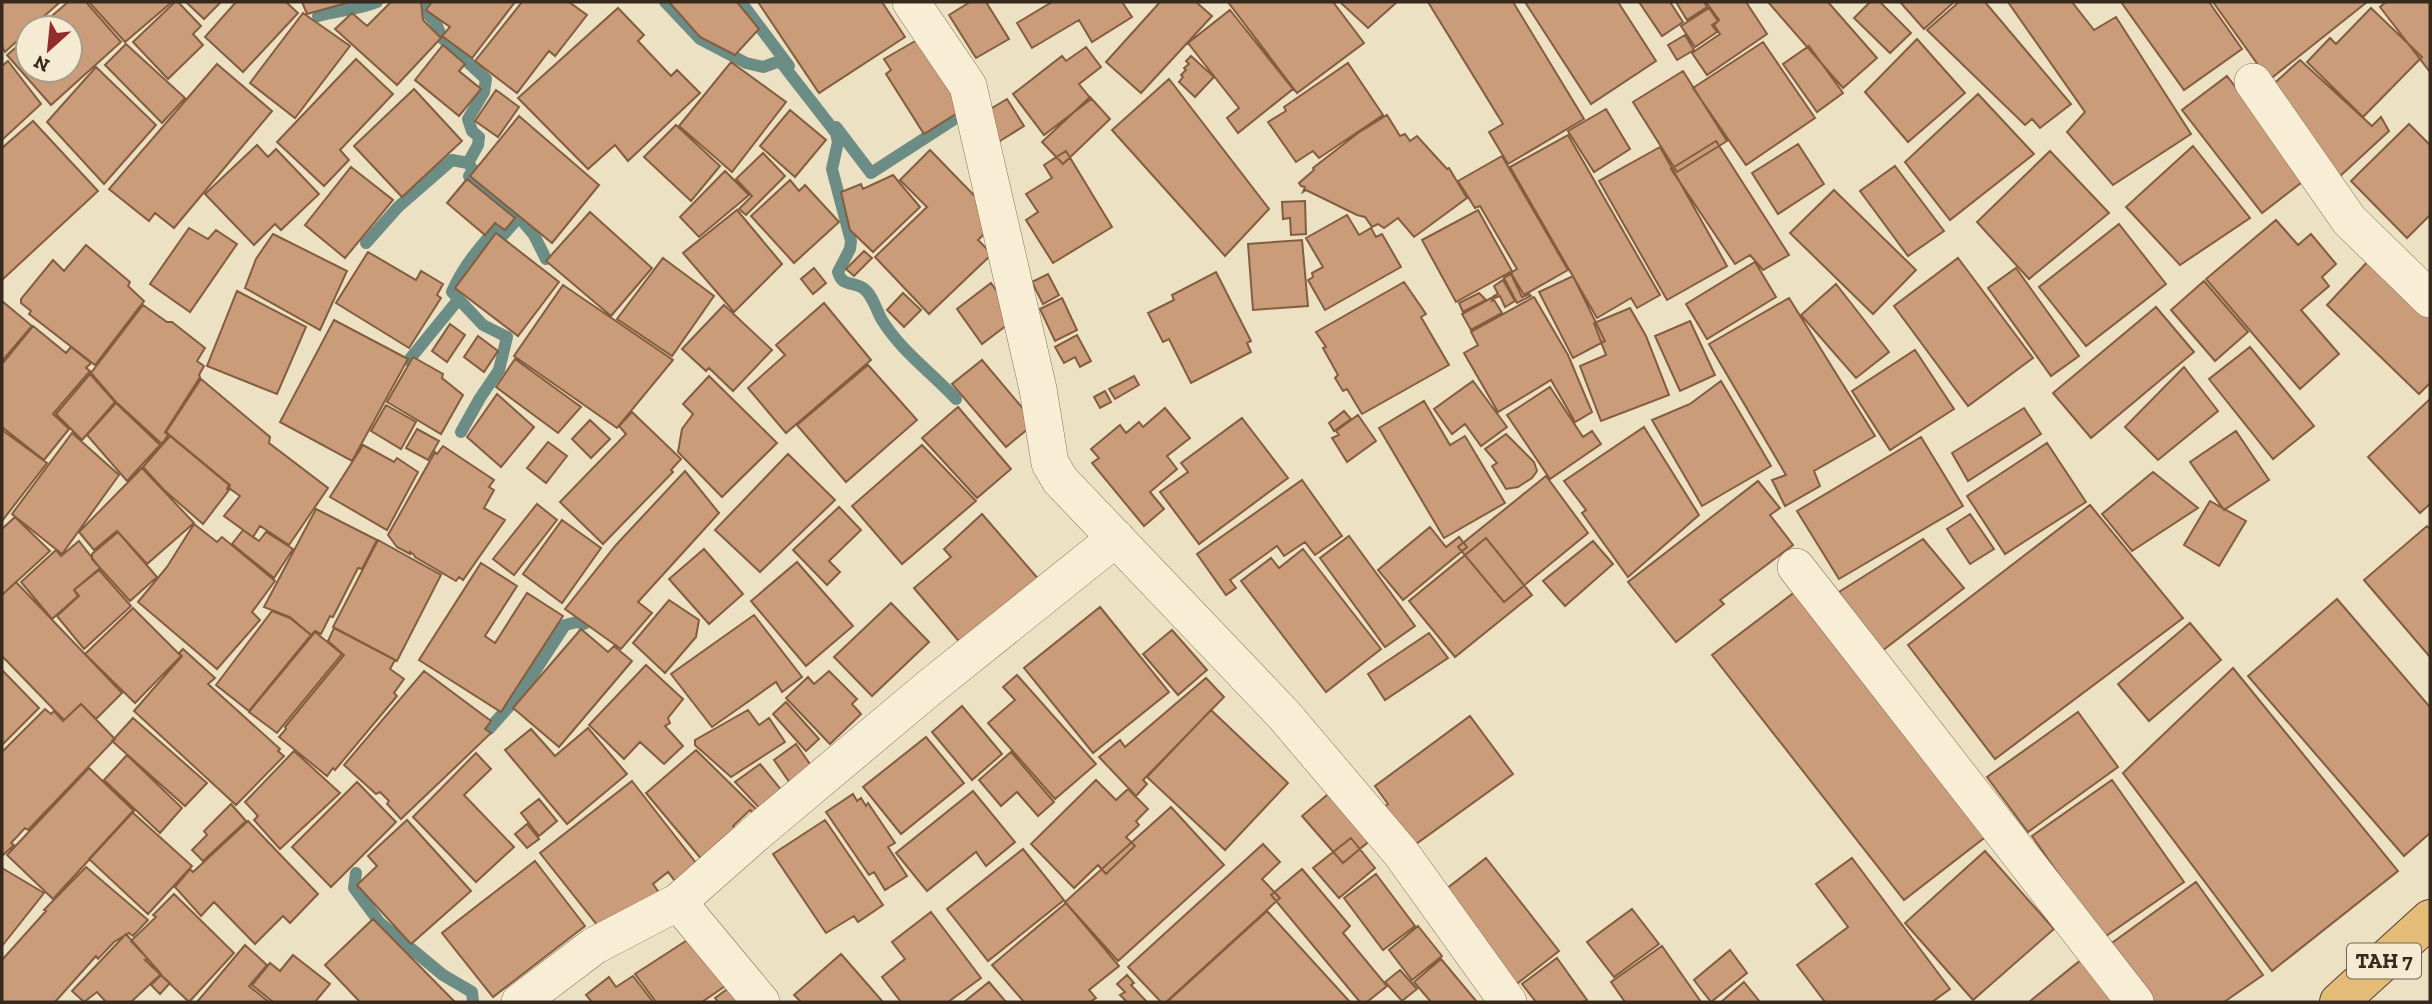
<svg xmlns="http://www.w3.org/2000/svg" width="2432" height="1004" viewBox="0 0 2432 1004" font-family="'Zilla Slab',serif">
	<rect width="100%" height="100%" fill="#ece1c2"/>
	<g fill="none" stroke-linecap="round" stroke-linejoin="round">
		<!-- stream -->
		<path stroke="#6c8d85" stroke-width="12" d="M665 2 700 39 746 63 763 67 780 61 836 133 838 142 832 169 851 241 850 249 838 272C842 287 852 281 863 288 873 295 876 310 882 320 901 351 932 373 956 399
			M741 2 789 66
			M318 16C338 10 358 10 377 2
			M836 127 871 173 953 120
			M468 163 473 170 469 176 519 217 534 235 546 259
			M366 243 398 207 452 160 468 163 478 145 479 137 472 131 468 119 484 92 486 79 442 38 436 23 425 11V2
			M409 360 458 300
			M461 432 480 398 499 370 507 337 483 325 452 292C463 267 478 249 496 229L504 234 519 217
			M489 729 521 693 565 625 577 622 584 624
			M356 873 354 888 380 923 443 975 472 992 473 1002"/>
	</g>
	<!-- building -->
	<path fill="#ca9c79" stroke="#845d40" stroke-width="2" d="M2 2H60L31 28H28V31L5 52 2 47Z
		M68 2H86L121 42 51 105 7 55 28 37V70H70V28H38Z
		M89 2H172L125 42Z
		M175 2H178L201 26 193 34 203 45 168 79 133 42Z
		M186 2H221L204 19Z
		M236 2H286L298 13 243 72 205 37Z
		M302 2H350L307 14Z
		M391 2H421L423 20 441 38 397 85 335 29 352 13 367 26Z
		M432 2H515L472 58 442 36 450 27 426 10Z
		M522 2H569L587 15 555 56 549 51 517 93 475 61Z
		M669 2H737L759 29 735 55 700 37Z
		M758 2H882L905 37 819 93Z
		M970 2H986L1009 39 976 58 949 15Z
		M1052 2H1122L1132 17 1092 42 1079 20 1032 48 1017 23Z
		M1160 2H1196L1212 16 1141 93 1106 62Z
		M1228 2H1333L1364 43 1297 93Z
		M1340 2H1397L1368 28Z
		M1428 2H1513L1584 119 1508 164 1489 132 1503 124Z
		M1525 2H1618L1656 61 1591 104Z
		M1639 2H1670L1683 22 1662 36Z
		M1676 2H1704L1707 7 1687 20Z
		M1706 2H1746L1767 34 1707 75 1692 53 1720 34 1714 25 1719 20Z
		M1768 2H1828L1877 58 1843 88Z
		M1870 2H1880L1911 33 1890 53 1854 18Z
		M1900 2H1954L1924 29Z
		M1959 2H1985L2071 104 2040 128 2032 119 2025 125 1927 30Z
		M2008 2H2072L2094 30 2116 17 2191 134 2113 185 2067 132 2085 112Z
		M2121 2H2209L2242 49 2184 90Z
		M2213 2H2367L2269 80Z
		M2386 2H2430V72L2380 7Z
		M618 8 644 35 638 41 671 76 677 70 700 93 628 161 615 145 588 169 518 98Z
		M1709 8 1718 21 1712 25 1717 32 1695 47 1681 26Z
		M2371 8 2422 57 2363 117 2307 62 2330 38 2336 44Z
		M1230 10 1293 89 1238 133 1227 118 1239 108 1188 43Z
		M303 13 350 46 295 118 250 83Z
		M1685 35 1694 50 1677 60 1668 45Z
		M1917 39 1965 93 1908 142 1865 92Z
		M917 40 962 110 924 134 886 74 891 70 884 59Z
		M1763 42 1815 118 1746 165 1693 88Z
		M126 44 185 98 162 123 105 65Z
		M443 45 465 64 459 71 481 89 459 116 415 80Z
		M1809 46 1843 93 1817 112 1783 64Z
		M1086 47 1101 67 1079 84 1091 99 1044 135 1013 94 1062 56 1066 61Z
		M1191 56 1214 77 1195 97 1179 82 1183 77 1181 75 1186 70 1184 68 1189 64 1186 61Z
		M356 59 393 94 340 150 349 160 324 186 277 142Z
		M2300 60 2372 126 2381 117 2389 131 2338 178 2269 88Z
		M8 61 41 104 2 140V66Z
		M731 62 786 102 732 172 679 126Z
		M1348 63 1383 115 1319 158 1313 151 1296 162 1268 122 1286 111 1284 107Z
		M217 64 272 111 174 228 155 213 149 221 109 189Z
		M96 67 156 125 104 184 47 122Z
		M1683 71 1727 141 1677 172 1633 102Z
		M2227 76 2306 179 2262 213 2182 110Z
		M1169 79 1269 209 1225 256 1112 130Z
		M414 89 462 141 402 197 354 146Z
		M496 90 519 107 498 137 475 121Z
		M1978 94 2034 154 1950 220 1905 162Z
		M1090 97 1110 119 1063 164 1042 142Z
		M1007 99 1024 126 1000 141 982 114Z
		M1606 109 1630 149 1594 172 1568 131Z
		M790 110 826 140 795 177 760 146Z
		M1387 115 1400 136 1405 134 1410 141 1417 136 1447 169 1449 168 1467 198 1414 237 1398 218 1384 228 1378 224 1372 227 1365 217 1357 215 1306 190 1303 192 1305 187 1301 186 1299 183 1314 170 1313 168 1358 133Z
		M519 116 599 185 552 243 470 176Z
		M33 121 98 191 2 280V148Z
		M2409 124 2430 145V215L2407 238 2351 181Z
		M676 125 720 166 691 201 644 157Z
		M1568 135 1660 295 1637 308 1631 298 1597 318 1510 167Z
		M1716 141 1789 255 1763 270 1750 255 1735 264 1671 169Z
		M1798 144 1824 184 1778 214 1752 173Z
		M257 145 268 157 276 149 319 194 281 230 275 224 254 245 205 194Z
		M2193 146 2250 218 2180 265 2126 207Z
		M1660 147 1727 266 1667 300 1599 181Z
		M930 150 998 220 978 240 992 254 929 314 875 257 927 207 900 180Z
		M1066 151 1112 227 1053 263 1026 220 1038 212 1026 194 1052 178 1044 165Z
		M2050 151 2109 213 2029 279 1977 222Z
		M763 153 785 176 746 215 739 209 752 196 736 179Z
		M1502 156 1568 270 1524 295 1511 273 1517 269 1480 206 1475 208 1458 181Z
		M1895 166 1944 231 1908 256 1860 191Z
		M351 167 393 200 345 258 305 225Z
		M725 171 749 195 699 237 680 217Z
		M893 175 920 207 873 252 850 230 841 192 861 184 863 189Z
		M467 179 515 218 505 230 495 223 485 235 447 203Z
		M790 180 799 191 805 185 839 222 794 263 751 216Z
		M1834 190 1916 270 1873 314 1790 233Z
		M1305 201 1306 234 1291 235 1290 218 1283 219 1282 202Z
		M737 210 782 264 734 312 683 253Z
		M1478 210 1512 271 1456 302 1422 240Z
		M590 212 652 268 611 316 546 261Z
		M1347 215 1359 235 1371 228 1376 237 1382 234 1401 267 1325 310 1308 280 1313 277 1312 273 1323 267 1306 238Z
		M2276 220 2298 245 2311 234 2336 264 2322 277 2329 286 2301 310 2339 354 2300 389 2206 279Z
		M2119 224 2166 284 2086 346 2039 287Z
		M189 228 208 239 216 230 237 244 190 312 150 284Z
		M496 233 559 282 518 336 455 288Z
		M273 234 347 271 320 330 245 288 256 259Z
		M1302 240 1308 306 1253 310 1248 244Z
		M86 245 130 282 128 286 144 301 95 365 29 314 31 311 21 303V299L53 260 64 271Z
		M864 251 872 258 854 276 846 269Z
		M368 252 416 280 421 271 443 284 437 295 441 298 409 348 336 303Z
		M663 258 714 296 672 356 617 319Z
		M1958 258 2033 358 1968 406 1894 306Z
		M2370 259 2430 318V383L2419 394 2327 305Z
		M1755 262 1776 297 1707 339 1686 304Z
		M814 268 826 283 813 294 801 279Z
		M2016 268 2079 356 2051 376 1988 288Z
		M1216 272 1251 341 1247 343 1251 352 1191 383 1169 339 1163 342 1148 313 1174 300 1172 295Z
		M1048 274 1059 295 1043 304 1032 282Z
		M1511 274 1522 297 1529 294 1531 296 1517 303 1504 278Z
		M1573 276 1605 341 1573 358 1539 292Z
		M1503 280 1515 301 1505 307 1500 296 1495 298 1494 296 1498 294 1494 286Z
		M2204 281 2248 332 2215 361 2171 310Z
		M1404 282 1426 314 1421 317 1449 365 1362 414 1347 389 1343 391 1335 378 1338 375 1323 348 1326 347 1316 332Z
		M991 283 1016 318 982 344 957 309Z
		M1836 284 1889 352 1856 378 1801 315Z
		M563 285 673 360 617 428 514 356Z
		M237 291 306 327 277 394 207 366Z
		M903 293 921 310 904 327 887 310Z
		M1479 293 1486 300 1463 312 1459 303Z
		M1493 297 1492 301 1494 300 1502 313 1471 330 1462 314Z
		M1534 297 1568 355 1592 412 1575 422 1551 380 1498 412 1464 353 1478 345 1471 332Z
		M1062 298 1077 330 1055 341 1040 309Z
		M1789 298 1875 436 1814 471 1820 486 1785 506 1772 480 1786 475 1709 344Z
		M2 301 32 326 2 361Z
		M824 303 871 360 786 433 748 388 785 355 776 345Z
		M143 305 167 322H172L205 348 197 361 204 366 199 375 200 377 165 432 168 435 162 444 116 402 91 373Z
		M724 305 772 350 733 391 709 368 706 371 682 349Z
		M2156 307 2194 352 2091 438 2053 393Z
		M1630 308 1646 336 1669 395 1601 421 1580 366 1606 355 1594 323Z
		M334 320 408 359 352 461 280 422Z
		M1690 321 1715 375 1680 391 1655 336Z
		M450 324 465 335 447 362 432 351Z
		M33 326 66 353 71 347 91 363 86 368 90 371 53 414 69 429 44 460 2 427V364Z
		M1077 335 1091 361 1080 367 1075 357 1064 363 1055 347Z
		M478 336 498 351 484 372 464 357Z
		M2250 347 2314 426 2273 459 2209 379Z
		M1915 350 1954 409 1890 450 1852 391Z
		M413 357 443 374 442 378 463 395 441 434 387 402Z
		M515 359 581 407 558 433 496 387Z
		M982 360 1035 423 1006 447 952 384Z
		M868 365 917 420 846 482 797 425Z
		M2184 367 2218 411 2158 460 2125 427Z
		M90 374 115 402 82 440 56 414Z
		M709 376 777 443 722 497 678 452 682 429 693 414 683 404Z
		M1134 376 1139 385 1115 399 1109 389Z
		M201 379 270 437 269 443 328 488 289 545 260 526 253 537 224 516 240 496 229 488 230 485 166 432Z
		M1473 381 1507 427 1481 446 1465 424 1452 434 1434 409Z
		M1721 381 1771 466 1702 506 1652 420 1690 404Z
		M1550 387 1583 437 1592 431 1601 444 1550 479 1507 415Z
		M1105 391 1111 402 1100 408 1094 397Z
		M497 394 534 427 501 467 467 437Z
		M2430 399V504L2420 513 2368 457Z
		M1424 401 1450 445 1465 436 1505 503 1444 538 1379 428Z
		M116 403 160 445 127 481 87 435Z
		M386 405 416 422 401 449 371 431Z
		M958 407 1011 469 977 498 922 438Z
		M1165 408 1190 438 1167 456 1177 469 1150 492 1164 509 1144 526 1092 463 1099 458 1091 449 1120 425 1126 433 1139 422 1143 427Z
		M2024 408 2041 434 1968 481 1952 453Z
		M1344 411 1351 419 1334 431 1329 423Z
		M632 412 681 459 671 470 673 472 603 544 560 502 626 434 619 426Z
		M1358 415 1376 441 1347 462 1332 438 1339 435 1336 431Z
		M1242 418 1288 478 1199 544 1160 492 1188 472 1181 463Z
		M590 420 610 439 591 458 572 439Z
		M1644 427 1699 515 1628 577 1582 513 1586 510 1564 481Z
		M417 429 439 441 428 460 406 448Z
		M2 430 47 463 2 521Z
		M2236 431 2269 480 2224 510 2190 462Z
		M72 433 119 475 62 554 12 514Z
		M1506 434 1534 462 1537 471 1532 478 1518 487 1506 489 1492 466 1497 463 1485 449Z
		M170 436 229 485 227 489 229 490 203 524 164 490 143 467Z
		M1921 437 1963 506 1839 579 1797 511Z
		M548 442 567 456 546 483 527 468Z
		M2047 443 2086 502 2005 554 1967 496Z
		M363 445 394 462 397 458 418 472 387 530 330 497Z
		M922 445 976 501 902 564 852 506Z
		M443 446 494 480 489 487 494 490 484 508 505 520 463 580 459 577 456 581 415 557 414 555 410 552V554L397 547 388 535 435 452 437 454Z
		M788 454 835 500 760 572 715 530Z
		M142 468 194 523 147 564 117 531 94 550 79 532Z
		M685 471 719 513 638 602 652 613 621 649 565 609 616 545Z
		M2153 472 2198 508 2132 551 2102 514Z
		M1546 476 1588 533 1504 602 1458 547Z
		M1302 480 1342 536 1315 555 1305 542 1284 556 1277 546 1230 580 1236 588 1226 595 1197 554Z
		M1758 481 1780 508 1770 515 1793 545 1720 600 1724 604 1676 642 1628 582Z
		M2210 501 2246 521 2219 566 2184 545Z
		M537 504 557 520 514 575 493 559Z
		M2090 505 2183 618 1995 759 1908 645Z
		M839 507 861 530 829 561 840 572 827 585 793 550Z
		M316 509 377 540 362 569 358 568 333 617 330 616 321 634 315 631 311 635 290 617 264 607Z
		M982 514 1041 582 963 646 914 588 951 557 944 549Z
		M1970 514 1994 549 1970 564 1947 529Z
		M15 517 50 551 2 595V529Z
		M562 520 601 548 562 603 523 574Z
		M194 524 217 542 222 537 275 581 252 612 260 620 217 669 138 602 167 567Z
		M2427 526 2430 529V657L2364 580Z
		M1430 527 1446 547 1459 537 1467 547 1403 600 1378 570Z
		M243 530 259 541 266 532 293 549 274 578 232 544Z
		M118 532 157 577 130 601 92 559V554Z
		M1349 536 1415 626 1385 647 1320 558Z
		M1486 538 1532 595 1455 657 1409 601Z
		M1923 539 1964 588 1878 654 1839 592Z
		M378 540 441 575 397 661 333 627Z
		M79 541 100 568 74 590 78 596 52 619 21 582 56 550 61 556Z
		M1593 541 1613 564 1565 606 1543 581Z
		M704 549 743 594 709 624 669 579Z
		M1303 549 1381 649 1326 692 1241 581 1271 558 1279 568Z
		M797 562 853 626 806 666 751 601Z
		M481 563 517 586 485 636 495 643 527 593 563 616 501 712 419 660Z
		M99 570 131 606 84 649 57 616 79 596 74 590Z
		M16 582 122 693 96 719 81 704 64 720 2 656V595Z
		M1796 591 1988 835 1904 900 1712 655Z
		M2337 599 2430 707V833L2404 856 2248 676Z
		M669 600 699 620 696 637 665 673 633 643Z
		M891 603 929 642 872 696 834 657Z
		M1100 607 1169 692 1093 753 1024 668Z
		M133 608 181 656 135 703 85 654Z
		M272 611 290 618 311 635 249 711 216 685Z
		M754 615 802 677 782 692 776 682 712 727 671 674Z
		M2190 623 2221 660 2149 721 2118 684Z
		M334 628 395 660 390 669 404 679 394 693 397 696 335 770 333 768 327 776 279 737 286 729 285 727 344 655 328 641Z
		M581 629 608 652 614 646 632 661 559 747 513 708Z
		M1172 630 1207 670 1178 695 1143 654Z
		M315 632 342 654 277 733 249 712Z
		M1429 633 1448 658 1385 700 1368 674Z
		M183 649 215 678 208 684 280 749 278 751 284 756 236 805 134 711 182 656 179 653Z
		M646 665 683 699 668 718 670 723 665 726 683 746 664 764 640 742 624 759 589 725Z
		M2233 668 2398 871 2272 971 2123 773Z
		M2 670 39 708 2 745Z
		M424 671 491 721 485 729 491 733 401 819 387 804 389 801 380 792 376 794 344 765Z
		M829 671 857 699 852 704 861 714 830 744 786 698 808 677 814 684Z
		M1017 675 1096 764 1055 799 988 723 1015 700 1003 687Z
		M1206 678 1224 697 1143 780 1147 784 1136 796 1099 757 1120 740 1125 747Z
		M786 702 819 739 806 751 773 714Z
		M81 704 115 739 28 830 25 828 11 843 14 845 2 856V752L45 709 51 714 54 711 63 721Z
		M962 706 1002 754 972 780 932 732Z
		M748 710 759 725 769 718 785 742 731 777 695 745V740Z
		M1211 710 1288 783 1225 850 1147 777Z
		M2078 712 2118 767 2028 832 1987 777Z
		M1470 716 1513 774 1409 849 1381 810 1388 804 1375 786Z
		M133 718 207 783 185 806 112 741Z
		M588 728 627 774 567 824 505 750 531 729 555 756Z
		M926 737 964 783 901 834 863 787Z
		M796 744 812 767 790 783 774 760Z
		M696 750 760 813 756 816 750 810 733 826 741 835 708 867 646 793Z
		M294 751 340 793 280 849 254 820 258 816 245 802Z
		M1011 752 1054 802 1038 816 1017 792 1001 806 979 780Z
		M476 753 491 769 464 795 514 847 476 882 413 817Z
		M127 755 182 808 160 833 104 780Z
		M760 764 783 792 765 814 735 782Z
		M89 768 134 811 53 899 7 855Z
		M1096 780 1116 800 1128 789 1148 809 1136 821 1139 825 1126 837 1135 846 1106 874 1098 865 1074 888 1031 844Z
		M2112 780 2184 882 2103 938 2032 836Z
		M632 781 700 868 678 885 668 872 653 884 660 894 606 936 540 853Z
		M357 782 396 822 331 887 292 847Z
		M1333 790 1373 838 1343 863 1302 816Z
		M973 791 1015 842 986 866 976 852 927 891 896 853Z
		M853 794 857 801 861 798 866 806 868 803 895 843 888 847 907 876 885 890 874 872 869 875 826 812Z
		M539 799 557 821 539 836 521 813Z
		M231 804 246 821 203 861 192 850 207 835 204 831Z
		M1171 807 1224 865 1118 961 1065 902Z
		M132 812 192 866 148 914 89 859Z
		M407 820 471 891 411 944 357 885 377 866 368 856Z
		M825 820 883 905 858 922 854 916 826 933 773 854Z
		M248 821 318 894 290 923 283 916 255 944 214 902 201 916 175 887 190 869 193 872Z
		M527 824 539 839 527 848 515 834Z
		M1351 838 1375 868 1339 898 1313 868Z
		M1263 844 1280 862 1262 879 1280 898 1166 1002H1161L1128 967Z
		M1023 849 1064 900 988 961 947 909Z
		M1985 851 2054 929 1973 1000 1905 923Z
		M1486 858 1559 951 1514 986 1441 893Z
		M1852 858 1950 989 1932 1002H1825L1797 965 1848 927 1816 884Z
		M535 861 585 926 493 997 442 933Z
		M86 867 148 920 133 936 129 933 114 942 98 959 96 956 55 1002H2V960L46 911 44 910Z
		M2 868 44 893 2 946Z
		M1302 869 1350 926 1343 933 1387 986 1367 1002H1360L1271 895Z
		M1376 874 1415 926 1383 950 1344 898Z
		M2196 882 2263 975 2224 1002H2144L2105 948Z
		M174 894 234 953 189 1002 145 960 148 959 131 941 156 917 153 915Z
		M1066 903 1119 966 1089 990 1096 998 1090 1002H1024L992 965Z
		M1632 909 1659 944 1614 977 1587 942Z
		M1267 911 1350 1002H1167Z
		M931 912 981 978 948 1002H901L882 977 905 959 892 942Z
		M373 919 455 1002H360L325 965Z
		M1418 926 1442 956 1412 980 1389 950Z
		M126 934 161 974 131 1002H106L97 992 84 1002 72 991Z
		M695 935 731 982 702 1002H656L635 974Z
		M245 945 267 965 249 986 269 1002H197Z
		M1662 946 1701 1002H1625L1611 982Z
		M1730 950 1747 973 1711 1002 1694 980Z
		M841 954 883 1002H801L794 995Z
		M293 955 330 984 315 1002H273L252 985 270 963 280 971Z
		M1557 958 1587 1000 1583 1002H1536L1522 984Z
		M1441 959 1477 1002H1431L1414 982Z
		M2082 959 2118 1002H2029Z
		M1400 970 1417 989 1402 1001 1385 982Z
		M161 975 170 983 160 994 151 985Z
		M1127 975 1134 983 1131 985 1147 1002H1127L1120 995 1125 992 1117 984Z
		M633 976 653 1002H592L586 995 609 977 616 987Z
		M989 982 1006 1002H964Z
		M1744 982 1760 1002H1721Z
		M733 985 746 1002H718L715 998Z"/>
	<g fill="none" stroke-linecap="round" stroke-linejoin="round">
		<!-- minor casing -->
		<g stroke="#86725a" stroke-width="38">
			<path id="minor" d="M911 2 968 86 1038 389 1050 463 1060 480 1284 715 1401 853 1508 1002
				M2253 82 2349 220 2430 299
				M1796 567 2135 1002
				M678 902 761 1002
				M520 1002 594 946 678 902 755 834 929 688 1116 538"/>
		</g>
		<!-- trunk casing -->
		<g stroke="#54402e" stroke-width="40">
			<path id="trunk" d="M2339 1002 2430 919"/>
		</g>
		<!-- minor -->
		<use href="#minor" stroke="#f8eed5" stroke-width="37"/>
		<!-- trunk -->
		<use href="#trunk" stroke="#e4bc78" stroke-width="38"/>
	</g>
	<g text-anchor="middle" stroke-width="6" stroke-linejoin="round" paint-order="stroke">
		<!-- shield labels -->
		<rect fill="#f4ebd2" stroke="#6f6454" stroke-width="2" x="2347" y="943.5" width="74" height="35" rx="5"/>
		<g font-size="21" font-weight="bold" fill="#362a1e">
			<text x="2384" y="968">TAH 7</text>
		</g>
	</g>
	<!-- border -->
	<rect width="2432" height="1004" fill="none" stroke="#362a1e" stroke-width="7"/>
	<!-- north arrow -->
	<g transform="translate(49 49) rotate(207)"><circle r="33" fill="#f4ebd2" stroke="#a89e8a" stroke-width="2"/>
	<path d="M0-5L12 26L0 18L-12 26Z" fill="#932d2c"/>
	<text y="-10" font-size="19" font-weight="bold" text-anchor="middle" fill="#362a1e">N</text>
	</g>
</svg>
